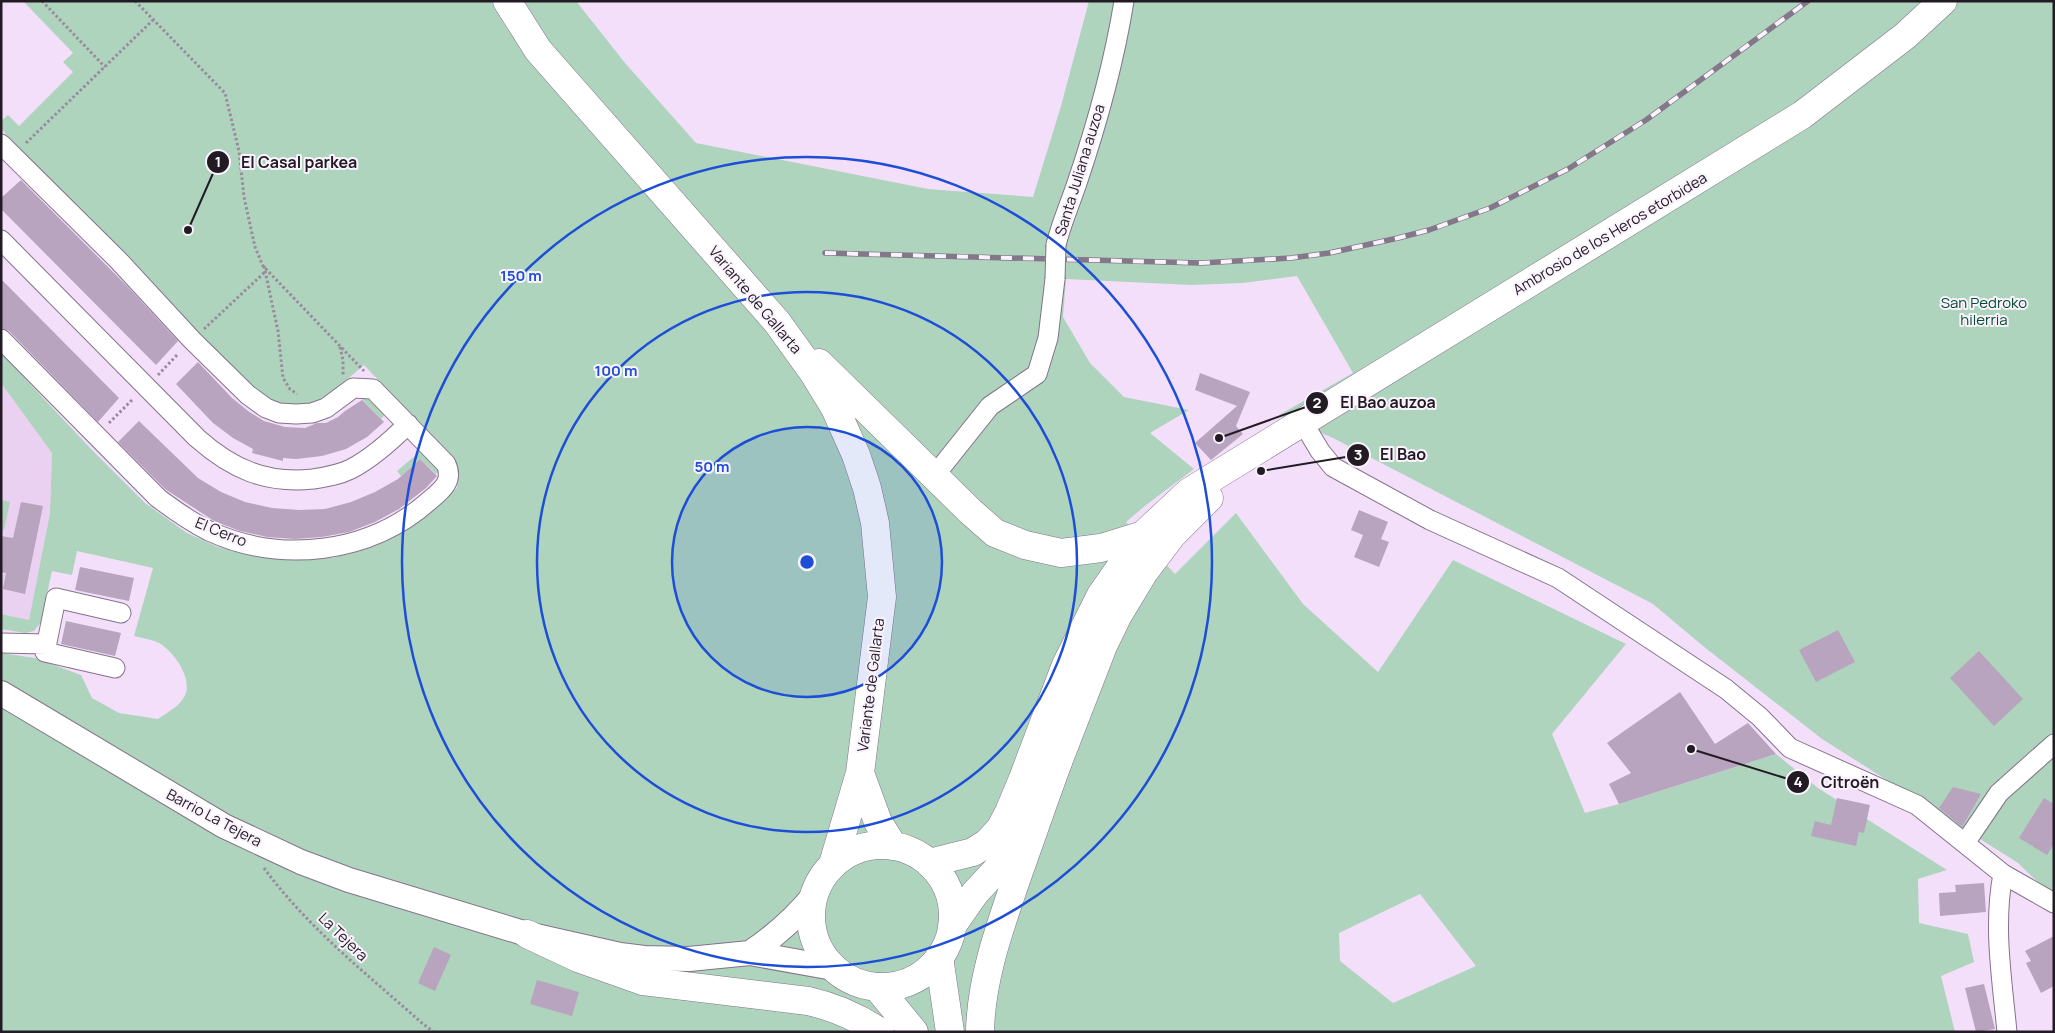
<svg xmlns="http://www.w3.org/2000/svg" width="2055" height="1033" viewBox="0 0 2055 1033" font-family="Manrope,sans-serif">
	<rect width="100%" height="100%" fill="#f4dffb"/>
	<!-- built -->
	<path fill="#ead1f2" d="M1 383 52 453 50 513 29 620 1 614Z"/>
	<!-- green -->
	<path fill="#aed4bd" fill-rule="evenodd" d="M23 1H576L625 63 696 143 928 189 1033 197 1061 106 1089 1H2054V898L2018 863 1822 739 1703 646 1653 604 1333 438 1279 415 1353 373 1297 276 1243 283 1191 285 1066 279 1063 317 1090 363 1124 397 1189 410 1150 433 1194 469 1146 505 1126 522 1175 574 1236 513 1303 604 1378 672 1453 560 1626 644 1552 734 1585 813 1619 804 1776 754 1818 788 1947 870 1918 879 1919 923 1968 934 1974 962 1941 976 1955 1032H1V653L35 658 81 675 92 698 119 713 158 719C168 712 182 705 186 693 191 675 172 649 157 642 150 639 141 638 134 636L153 568 77 551 72 575 52 571 41 622 34 631 25 633 1 629V614L29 620 50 513 52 453 1 383V353L91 449 145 503 187 533 218 547 278 559 333 558 371 545 411 525 457 488 458 475 455 462 364 365C340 385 309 418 275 403 266 399 257 391 248 386L22 154 1 128V121L8 115 19 126 73 72 63 62 73 53ZM1420 894 1476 966 1393 1003 1340 961 1339 933Z
		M356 393H364L385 414 381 419Z
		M422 450 440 470 436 474 420 459 401 476 397 471Z
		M1 500 10 502 4 530 1 529Z"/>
	<!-- building -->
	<path fill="#b8a4be" d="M21 180 128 287 178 341 156 365 1 209V198Z
		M1 279 119 398 98 422 9 331 1 328Z
		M198 362 232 398 248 411 264 421 285 427 305 428 317 423H326L338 417 345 411 362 400 384 422 367 437 346 449 322 456 296 459 283 458V461L252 453 253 449 233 438 213 423 176 384Z
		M1200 373 1250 392 1236 426 1243 434 1211 460 1195 443 1237 406 1195 390Z
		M139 421 198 478 221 492 245 502 272 508 299 510 325 509 351 502 375 492 398 479 420 459 437 476 426 488 399 509 375 522 349 532 322 537 295 539 267 537 240 531 214 521 165 489 118 442Z
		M21 502 43 506 25 594 3 589 6 573 1 572V536L13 538Z
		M1359 510 1388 522 1381 539 1389 542 1379 567 1354 557 1363 535 1351 530Z
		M80 567 134 578 129 601 75 590Z
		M66 621 121 633 115 656 61 644Z
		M1838 630 1855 662 1816 682 1799 650Z
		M1979 651 2023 699 1994 726 1950 678Z
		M1680 692 1715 744 1748 723 1776 754 1619 804 1609 784 1631 773 1607 743Z
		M1953 787 1981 794 1962 827 1939 808Z
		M1837 798 1870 805 1864 833 1859 832 1856 846 1811 836 1815 821 1831 825Z
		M2044 798 2054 804V844L2047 855 2019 838Z
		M1984 883 1986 912 1940 916 1939 893 1956 892 1955 885Z
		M2054 936V986L2041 993 2026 963 2031 961 2025 951Z
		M434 947 451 955 435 991 418 983Z
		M537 980 579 992 572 1016 530 1004Z
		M1984 984 1995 1029 1976 1032 1965 988Z"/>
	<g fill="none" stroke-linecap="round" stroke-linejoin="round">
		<!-- minor casing -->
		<g stroke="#84728a" stroke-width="21">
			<path id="minor" d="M1 144 119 261 192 340 248 395 266 408 279 413 296 414 312 413 326 408 353 388 373 389 446 464C454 481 442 490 429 501 369 554 281 564 209 531 191 522 174 510 158 498L1 339
				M1 240 197 438C232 469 266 484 313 479 326 477 339 475 351 469 372 458 391 441 408 424
				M1056 245C1061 224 1070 204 1077 183 1097 124 1114 63 1124 1
				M1302 421 1320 451 1333 467 1430 520 1558 578 1726 689 1760 717 1790 748 1917 805 2003 874C1993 926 2002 979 2007 1032
				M935 475 990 406 1037 374 1048 338 1055 279
				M1 643 47 644
				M115 668 45 652 56 598 121 613
				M1965 843 1999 793 2054 744
				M2003 874 2054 903"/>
		</g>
		<!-- tertiary casing -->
		<g stroke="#84728a" stroke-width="26">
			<path id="tertiary" d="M1 693 224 826 301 862 349 880 527 934 620 955 644 958 689 959 750 953 833 968
				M750 953C775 936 795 919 814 895"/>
		</g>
		<!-- primary casing -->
		<g stroke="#84728a" stroke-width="29">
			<path id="primary" d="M507 1 538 50 777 322 813 372 835 408 856 455 867 488 875 523 882 597 860 773 833 864
				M819 363 971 512 995 533 1025 545 1061 553 1101 548 1143 535
				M860 773 878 822 893 846
				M811 916a71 71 0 1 1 142 0a71 71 0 1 1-142 0Z
				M929 863 973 852 987 843 1000 829 1009 812 1022 781 1066 665 1101 595 1143 535 1189 492 1802 115 1905 36 1943 1
				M952 926 975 893 1001 865 1028 822 1058 762 1103 646 1118 615 1144 572 1172 535 1209 498"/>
		</g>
		<!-- trunk casing -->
		<g stroke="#84728a" stroke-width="29">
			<path id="trunk" d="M527 934 578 958 643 981 808 1001C835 1007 857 1017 880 1032
				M939 957 950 1032
				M877 987 914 1032
				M980 1032C981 978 1000 927 1017 877 1031 838 1044 800 1058 762"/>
		</g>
		<!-- path -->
		<path stroke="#998a9e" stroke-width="3" stroke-dasharray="2.5 2.5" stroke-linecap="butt" d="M42 1 105 67
			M135 1 225 93 239 151 244 197 255 247 263 266 364 371
			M26 143 153 20
			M264 266 278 331 283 378 290 389 297 394
			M204 329 265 272
			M340 347 343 360V375
			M158 375 178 354
			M109 423 133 399
			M264 868C308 928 368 975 423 1024L434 1032"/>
		<!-- minor -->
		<use href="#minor" stroke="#fff" stroke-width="19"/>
		<!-- tertiary -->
		<use href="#tertiary" stroke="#fff" stroke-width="24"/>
		<!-- primary -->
		<use href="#primary" stroke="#fff" stroke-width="28"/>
		<!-- trunk -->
		<use href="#trunk" stroke="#fff" stroke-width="28"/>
		<!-- rail casing -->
		<g stroke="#847789" stroke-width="5.5">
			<path id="rail" d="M825 253 1201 263 1291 258 1329 253 1398 238 1429 230 1490 208 1568 169 1646 120 1808 1"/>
		</g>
		<!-- rail -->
		<use href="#rail" stroke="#faf2fd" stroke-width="4" stroke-dasharray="11" stroke-linecap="butt"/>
		<!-- minor-bridge casing -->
		<g stroke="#84728a" stroke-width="21" stroke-linecap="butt">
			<path id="minor-bridge" d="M1055 279 1056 245"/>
		</g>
		<!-- minor-bridge -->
		<use href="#minor-bridge" stroke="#fff" stroke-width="19"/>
	</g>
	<!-- distance rings -->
	<circle cx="807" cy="562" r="135" fill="#1d4ed8" fill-opacity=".12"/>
	<g fill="none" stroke="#1d4ed8" stroke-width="2.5">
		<circle cx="807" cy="562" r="135"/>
		<circle cx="807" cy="562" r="270"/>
		<circle cx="807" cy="562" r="405"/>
	</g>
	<g text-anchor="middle" stroke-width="4" stroke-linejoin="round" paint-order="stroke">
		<!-- street labels -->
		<g font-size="15" fill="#221b24" stroke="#faf2fd">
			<text transform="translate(1080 170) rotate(-73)" y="5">Santa Juliana auzoa</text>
			<text transform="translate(1610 234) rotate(-31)" y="5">Ambrosio de los Heros etorbidea</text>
			<text transform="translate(755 300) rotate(50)" y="5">Variante de Gallarta</text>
			<text transform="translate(221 532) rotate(22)" y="5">El Cerro</text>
			<text transform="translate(871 685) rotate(-83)" y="5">Variante de Gallarta</text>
			<text transform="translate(214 818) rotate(28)" y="5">Barrio La Tejera</text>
			<text transform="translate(343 937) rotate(44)" y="5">La Tejera</text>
		</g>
		<!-- park labels -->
		<g font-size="15" fill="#044d2e" stroke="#faf2fd">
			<text x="1984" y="308">San Pedroko<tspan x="1984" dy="17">hilerria</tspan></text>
		</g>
	</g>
	<circle cx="807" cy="562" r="8" fill="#1d4ed8" stroke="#faf2fd" stroke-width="2.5"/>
	<g font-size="15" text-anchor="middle" font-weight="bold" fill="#1d4ed8" stroke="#faf2fd" stroke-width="4" stroke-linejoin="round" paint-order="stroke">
		<text x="521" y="281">150 m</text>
		<text x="616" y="376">100 m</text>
		<text x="712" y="472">50 m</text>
	</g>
	<!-- callouts -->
	<path fill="none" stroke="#221b24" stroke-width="2" d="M188 230L218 162M1219 438L1317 403M1261 471L1358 455M1691 749L1798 782"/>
	<g fill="#221b24" stroke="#faf2fd" stroke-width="2">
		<circle cx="188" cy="230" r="5"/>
		<circle cx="1219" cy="438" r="5"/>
		<circle cx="1261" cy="471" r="5"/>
		<circle cx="1691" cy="749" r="5"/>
		<circle cx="218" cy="162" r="12"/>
		<circle cx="1317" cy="403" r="12"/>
		<circle cx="1358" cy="455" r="12"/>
		<circle cx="1798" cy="782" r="12"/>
	</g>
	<g font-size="15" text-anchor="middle" font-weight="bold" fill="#fff">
		<text x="218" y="167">1</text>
		<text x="1317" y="408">2</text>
		<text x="1358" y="460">3</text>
		<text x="1798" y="787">4</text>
	</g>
	<g font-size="16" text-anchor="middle" font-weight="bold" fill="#221b24" stroke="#faf2fd" stroke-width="4" stroke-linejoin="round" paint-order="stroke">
		<text x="299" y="168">El Casal parkea</text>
		<text x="1388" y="408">El Bao auzoa</text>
		<text x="1403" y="460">El Bao</text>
		<text x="1850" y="788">Citroën</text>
	</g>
	<!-- border -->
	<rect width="2055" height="1033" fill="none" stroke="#221b24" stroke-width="5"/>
</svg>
